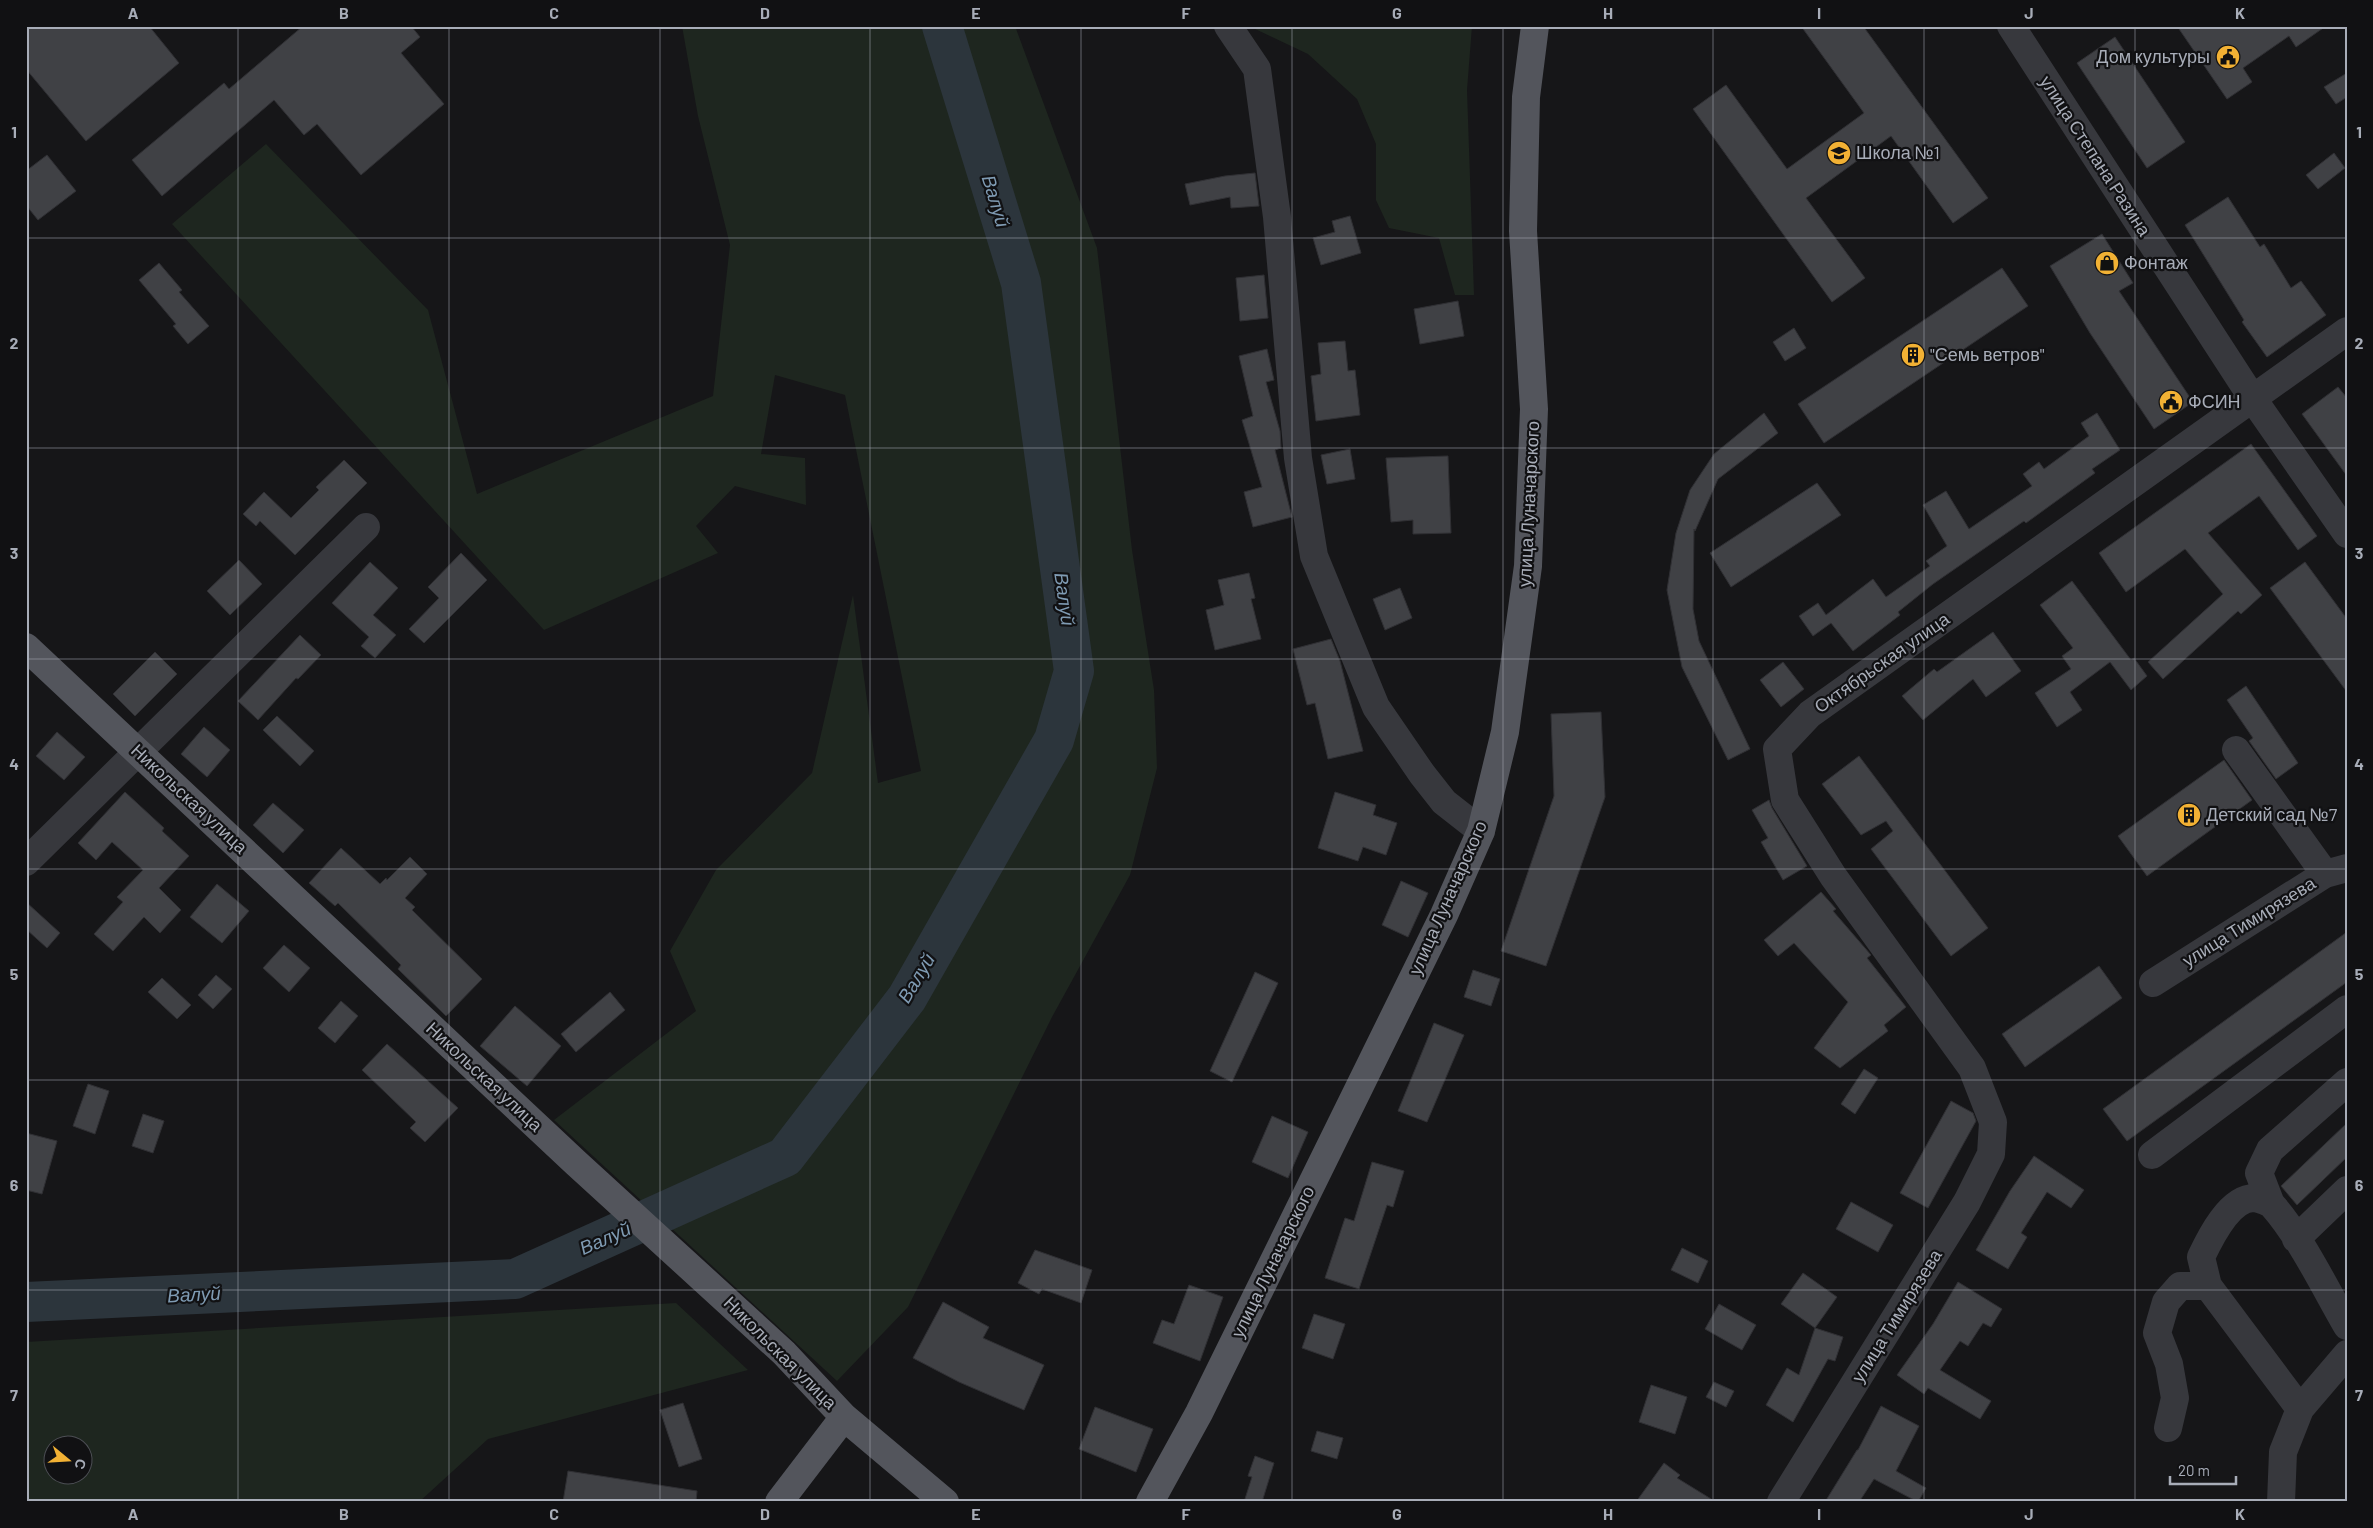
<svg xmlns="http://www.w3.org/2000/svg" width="2373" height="1528" viewBox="0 0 2373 1528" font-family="Barlow,sans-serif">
	<rect width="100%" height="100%" fill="#161618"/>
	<!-- green -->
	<path fill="#1e261f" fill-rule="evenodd" d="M682 26H1015L1097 248 1132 550 1154 690 1157 768 1130 875 1052 1017 908 1307 837 1381 554 1120 696 1011 670 951 716 870 812 773 853 595 878 783 921 771 845 395 775 375 761 454 805 458 806 505 735 486 696 526 718 553 544 630 172 224 266 144 428 310 477 494 713 396 730 245 698 116Z
		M1249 26H1472L1467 90 1474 295H1455L1439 238 1389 228 1376 200V144L1357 99 1308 54Z
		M676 1303 748 1370 488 1439 419 1502H26V1342ZM52 1446H82V1476H52Z"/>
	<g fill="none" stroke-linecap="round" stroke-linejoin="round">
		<!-- river -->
		<path stroke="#2c353c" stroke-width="40" d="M26 1302 515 1279 785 1157 907 998 1054 740 1074 671 1021 283 942 26"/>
	</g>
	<!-- building -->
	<path fill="#404145" stroke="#303034" d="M26 26H149L179 63 86 141 26 69Z
		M303 26H411L420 37 401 53 444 104 361 175 317 124 304 135 274 100 162 196 132 160 224 83 229 89Z
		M1801 26H1863L1988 198 1953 223 1891 136 1806 198 1865 278 1832 302 1693 109 1726 85 1787 169 1864 113Z
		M2177 26H2326L2296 47 2289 36 2243 68 2252 82 2227 99Z
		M2115 37 2185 142 2147 168 2077 63Z
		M2347 73V97L2336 104 2324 87Z
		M2334 153 2345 168 2318 189 2306 175Z
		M47 155 76 191 38 220 26 205V171Z
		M1255 173 1259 206 1231 208 1230 197 1190 205 1185 184 1225 176Z
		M2228 197 2260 247 2264 244 2291 288 2301 281 2326 315 2267 357 2242 322 2244 320 2185 225Z
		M1350 216 1361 253 1321 265 1313 238 1335 232 1332 221Z
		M2102 234 2133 283 2119 291 2193 402 2154 429 2090 333 2050 266Z
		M159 263 182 290 179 292 209 326 188 344 173 326 176 324 139 280Z
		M2002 268 2028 306 1824 443 1798 404Z
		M1264 275 1268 318 1240 321 1236 278Z
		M1458 301 1464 336 1420 344 1414 309Z
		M1794 328 1806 348 1785 361 1773 342Z
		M1345 341 1348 371 1355 370 1360 415 1316 421 1311 376 1321 374 1318 343Z
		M1267 349 1274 380 1266 382 1280 431 1281 448 1275 450 1292 517 1253 527 1244 492 1262 487 1242 420 1253 416 1239 356Z
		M2338 387 2347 398V476L2302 414Z
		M1764 413 1778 433 1718 479 1695 531 1694 529 1693 609 1699 641 1750 749 1728 760 1682 667 1667 590 1676 533 1690 490 1714 454Z
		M2097 413 2120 450 2092 469 2095 473 2026 523 2024 521 1933 584 1898 612 1900 615 1853 651 1831 623 1813 636 1799 616 1818 603 1826 615 1873 579 1886 597 1930 566 1926 561 1947 546 1923 505 1946 491 1969 529 2032 486 2023 474 2039 462 2044 469 2089 436 2081 423Z
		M2251 444 2317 536 2298 550 2259 496 2208 533 2262 595 2241 614 2238 611 2163 679 2148 662 2223 594 2185 549 2126 592 2099 553Z
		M1350 449 1355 479 1327 484 1321 455Z
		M1448 456 1451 533 1413 534V520L1391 522 1386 458Z
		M344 460 367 483 295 555 260 521 256 526 243 514 264 492 291 518 319 490 316 487Z
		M1817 483 1841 515 1731 587 1710 553Z
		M461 553 487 580 424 643 409 629 439 598 428 587Z
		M239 560 262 584 230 615 207 591Z
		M370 562 398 588 373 615 396 635 375 658 361 646 369 637 332 603Z
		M2305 562 2347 619V692L2270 588Z
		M1249 573 1255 598 1251 599 1261 639 1215 650 1206 610 1224 605 1218 580Z
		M2072 581 2131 660 2134 658 2147 676 2131 690 2110 662 2070 692 2082 710 2057 727 2035 693 2071 669 2062 656 2073 648 2040 605Z
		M1400 588 1412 618 1385 630 1373 599Z
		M1993 632 2021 671 1986 697 1973 679 1923 720 1902 696 1934 669 1937 672Z
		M300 635 321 655 298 679 296 678 258 720 238 701Z
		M1331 639 1340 661 1363 751 1328 759 1315 703 1307 705 1293 649Z
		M155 652 177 674 135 716 113 694Z
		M1783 662 1804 689 1781 707 1760 680Z
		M2246 686 2298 763 2276 779 2249 741 2253 738 2227 700Z
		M1601 712 1605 797 1546 966 1501 951 1554 796 1551 714Z
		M277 716 314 751 300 766 263 730Z
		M204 727 230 750 207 777 181 754Z
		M57 732 85 757 64 780 36 756Z
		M1859 756 1988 928 1951 956 1871 849 1893 831 1886 821 1861 835 1822 784Z
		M2224 760 2252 800 2147 876 2118 836Z
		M125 792 164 828 162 831 189 856 159 888 181 910 160 933 144 917 113 951 94 934 123 902 117 897 143 870 112 842 96 860 78 843Z
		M1335 792 1376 805 1373 815 1397 823 1386 855 1363 847 1358 861 1318 848Z
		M1769 800 1772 808 1807 866 1783 880 1761 842 1768 838 1752 810Z
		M273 803 304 830 283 853 253 825Z
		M341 848 380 884 386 878 387 880 410 857 427 874 405 898 415 907 412 910 482 979 446 1016 398 969 401 965 338 903 335 906 309 883Z
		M1401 881 1428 893 1408 937 1382 925Z
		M217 884 249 911 222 943 190 917Z
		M1821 892 1836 909 1833 911 1871 955 1867 958 1906 1007 1884 1025 1888 1031 1840 1068 1814 1048 1848 1002 1794 943 1778 956 1764 940Z
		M26 902 60 933 47 948 26 929Z
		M2347 932V982L2127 1141 2103 1109Z
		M284 945 310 968 289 992 263 968Z
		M2099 966 2122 998 2025 1067 2002 1034Z
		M1473 970 1500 979 1491 1006 1464 997Z
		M1255 972 1278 983 1232 1082 1210 1071Z
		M216 975 232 989 213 1009 198 995Z
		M162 978 191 1005 177 1019 148 992Z
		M610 992 625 1010 576 1052 561 1034Z
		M341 1001 358 1016 335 1043 318 1028Z
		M515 1006 561 1046 527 1086 480 1046Z
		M1434 1023 1464 1035 1427 1122 1398 1111Z
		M387 1044 458 1108 425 1142 410 1128 416 1122 362 1070Z
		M1864 1069 1878 1078 1855 1114 1841 1104Z
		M88 1084 109 1091 95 1134 73 1126Z
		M1951 1101 1973 1113 1976 1121 1928 1208 1900 1193Z
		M143 1114 164 1121 153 1153 132 1146Z
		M1272 1116 1308 1132 1288 1178 1252 1162Z
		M2347 1123V1157L2297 1205 2281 1186Z
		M26 1133 57 1141 42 1194 26 1190Z
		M2034 1156 2084 1190 2071 1208 2047 1192 2021 1233 2027 1237 2008 1269 1976 1250 2010 1191Z
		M1372 1162 1404 1171 1393 1207 1387 1205 1359 1289 1325 1278 1345 1218 1354 1221Z
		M1851 1202 1893 1225 1878 1252 1836 1229Z
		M1682 1248 1708 1261 1698 1283 1671 1270Z
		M1035 1250 1092 1270 1081 1303 1042 1289 1039 1294 1018 1283Z
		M1803 1273 1837 1297 1815 1328 1781 1304Z
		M1958 1282 2002 1309 1991 1327 1983 1323 1968 1346 1960 1341 1940 1370 1991 1401 1980 1419 1928 1388 1924 1394 1897 1375 1933 1324Z
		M1189 1285 1223 1297 1200 1361 1153 1343 1162 1320 1174 1324Z
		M943 1302 989 1327 983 1338 1044 1365 1024 1410 959 1382 913 1358Z
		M1719 1304 1756 1325 1742 1350 1705 1329Z
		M1314 1314 1345 1324 1333 1359 1302 1348Z
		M1815 1328 1843 1337 1835 1361 1828 1359 1793 1422 1766 1405 1787 1368 1799 1375Z
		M1714 1382 1734 1391 1726 1407 1706 1397Z
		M1651 1385 1687 1397 1675 1434 1639 1422Z
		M683 1403 702 1459 679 1467 660 1410Z
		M1881 1406 1919 1426 1896 1471 1926 1488 1918 1502 1874 1479 1859 1502H1825L1857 1450H1858Z
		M1095 1407 1153 1429 1136 1472 1079 1449Z
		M1317 1431 1343 1438 1337 1459 1311 1451Z
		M1255 1456 1274 1463 1262 1502H1244L1252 1477 1248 1476Z
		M1664 1463 1680 1475 1677 1478 1716 1502H1636Z
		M568 1471 697 1491 696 1502H563Z"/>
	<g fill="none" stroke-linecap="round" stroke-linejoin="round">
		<!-- minor -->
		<path stroke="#37383d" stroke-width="28" d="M1228 26 1257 69 1277 217 1298 458 1314 556 1376 707 1422 774 1444 802 1481 831
			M2011 26 2253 399 2347 534
			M2236 750 2325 874
			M26 862 366 527
			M2153 983 2325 874 2347 868
			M2152 1155 2347 1009
			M2271 1204 2259 1173 2270 1150 2347 1082
			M2296 1239 2347 1190
			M2208 1286 2201 1257C2210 1238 2230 1197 2255 1198 2260 1199 2270 1202 2273 1206 2301 1238 2325 1288 2347 1326
			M2168 1428 2175 1398 2169 1364 2157 1333 2166 1302 2180 1286H2208L2300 1409
			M1781 1502 1967 1202 1991 1154 1993 1122 1972 1068 1833 876 1785 800 1777 749 1810 714 2347 331
			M2281 1502 2283 1452 2300 1409 2347 1354"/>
		<!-- major -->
		<path stroke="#53555c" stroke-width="28" d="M26 647 576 1163 784 1353 844 1417 945 1502
			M779 1502 844 1417
			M1150 1502 1199 1413 1444 915 1481 831 1505 732 1528 566 1534 409 1523 231 1526 97 1535 26"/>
	</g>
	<!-- grid -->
	<path fill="none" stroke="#a8adb8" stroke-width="1" stroke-opacity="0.55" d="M238 26V1502M449 26V1502M660 26V1502M870 26V1502M1081 26V1502M1292 26V1502M1503 26V1502M1713 26V1502M1924 26V1502M2135 26V1502M26 238H2347M26 448H2347M26 659H2347M26 869H2347M26 1080H2347M26 1290H2347"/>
	<!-- icons -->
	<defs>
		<g id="civic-disc" transform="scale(1.25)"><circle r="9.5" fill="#f2b134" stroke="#111113"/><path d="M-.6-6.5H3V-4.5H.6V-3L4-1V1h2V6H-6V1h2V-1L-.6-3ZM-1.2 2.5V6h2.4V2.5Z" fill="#111"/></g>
		<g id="school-disc" transform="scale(1.25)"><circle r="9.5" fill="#f2b134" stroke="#111113"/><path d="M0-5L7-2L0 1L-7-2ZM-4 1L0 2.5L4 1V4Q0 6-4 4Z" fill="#111"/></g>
		<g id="shop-disc" transform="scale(1.25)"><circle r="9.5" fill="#f2b134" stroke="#111113"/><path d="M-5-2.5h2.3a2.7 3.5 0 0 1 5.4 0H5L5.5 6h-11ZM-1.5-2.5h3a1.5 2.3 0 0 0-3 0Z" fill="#111"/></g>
		<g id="building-disc" transform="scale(1.25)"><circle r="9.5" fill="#f2b134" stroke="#111113"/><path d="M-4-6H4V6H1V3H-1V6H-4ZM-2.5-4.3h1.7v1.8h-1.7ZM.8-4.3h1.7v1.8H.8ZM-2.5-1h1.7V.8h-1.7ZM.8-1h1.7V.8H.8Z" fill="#111"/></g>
	</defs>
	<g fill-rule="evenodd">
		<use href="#civic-disc" x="2228" y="57"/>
		<use href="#school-disc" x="1839" y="153"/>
		<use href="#shop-disc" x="2107" y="263"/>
		<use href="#building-disc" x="1913" y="355"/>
		<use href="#civic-disc" x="2171" y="402"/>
		<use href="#building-disc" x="2189" y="815"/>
	</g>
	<g text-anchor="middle" stroke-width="4.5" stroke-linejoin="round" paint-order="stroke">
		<!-- poi labels -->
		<g font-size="18" fill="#a8adb8" stroke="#111113" text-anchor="start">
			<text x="2210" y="63" text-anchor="end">Дом культуры</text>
			<text x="1856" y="159">Школа №1</text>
			<text x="2124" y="269">Фонтаж</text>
			<text x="1930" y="361">"Семь ветров"</text>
			<text x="2188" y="408">ФСИН</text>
			<text x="2206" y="821">Детский сад №7</text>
		</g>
		<!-- street labels -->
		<g font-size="18" fill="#a8adb8" stroke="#111113">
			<text transform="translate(2095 156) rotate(57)" y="6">улица Степана Разина</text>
			<text transform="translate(1529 504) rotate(-87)" y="6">улица Луначарского</text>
			<text transform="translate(1882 663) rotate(-35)" y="6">Октябрьская улица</text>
			<text transform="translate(189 799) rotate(43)" y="6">Никольская улица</text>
			<text transform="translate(1448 898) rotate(-66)" y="6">улица Луначарского</text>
			<text transform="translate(2249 922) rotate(-32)" y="6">улица Тимирязева</text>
			<text transform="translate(484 1077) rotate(43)" y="6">Никольская улица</text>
			<text transform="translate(1273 1262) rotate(-64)" y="6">улица Луначарского</text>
			<text transform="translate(1897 1316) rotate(-58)" y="6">улица Тимирязева</text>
			<text transform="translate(780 1353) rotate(45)" y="6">Никольская улица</text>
		</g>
		<!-- water labels -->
		<g font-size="19" font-style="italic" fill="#7f9bb3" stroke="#111113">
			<text transform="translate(996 201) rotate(73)" y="7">Валуй</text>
			<text transform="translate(1065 599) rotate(82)" y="7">Валуй</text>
			<text transform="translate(916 978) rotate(-59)" y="7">Валуй</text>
			<text transform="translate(605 1238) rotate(-24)" y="7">Валуй</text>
			<text transform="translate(194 1294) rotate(-3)" y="7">Валуй</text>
		</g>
	</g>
	<!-- border -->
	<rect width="2373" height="1528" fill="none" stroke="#111113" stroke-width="55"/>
	<!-- north arrow -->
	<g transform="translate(68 1460) rotate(108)"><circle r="24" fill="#111113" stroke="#4d4f55"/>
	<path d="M0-4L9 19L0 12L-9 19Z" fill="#f2b134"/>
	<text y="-8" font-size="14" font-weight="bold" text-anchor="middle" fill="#a8adb8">С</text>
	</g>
	<!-- scale -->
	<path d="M2170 1476v8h66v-8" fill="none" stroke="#a8adb8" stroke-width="2.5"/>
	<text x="2178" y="1476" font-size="15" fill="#a8adb8" stroke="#111113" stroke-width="4" paint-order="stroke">20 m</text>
	<rect x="28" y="28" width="2318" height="1472" fill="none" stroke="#a8adb8" stroke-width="2"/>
	<g font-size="16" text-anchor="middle" font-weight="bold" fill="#a8adb8">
		<text x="133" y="19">A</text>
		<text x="344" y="19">B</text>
		<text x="554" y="19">C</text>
		<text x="765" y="19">D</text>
		<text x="976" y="19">E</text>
		<text x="1186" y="19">F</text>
		<text x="1397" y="19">G</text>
		<text x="1608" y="19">H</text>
		<text x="1819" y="19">I</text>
		<text x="2029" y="19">J</text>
		<text x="2240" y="19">K</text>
		<text x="14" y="138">1</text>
		<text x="2359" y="138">1</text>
		<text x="14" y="349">2</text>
		<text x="2359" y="349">2</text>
		<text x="14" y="559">3</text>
		<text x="2359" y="559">3</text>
		<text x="14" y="770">4</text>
		<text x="2359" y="770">4</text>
		<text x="14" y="980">5</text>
		<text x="2359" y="980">5</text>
		<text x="14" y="1191">6</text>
		<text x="2359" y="1191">6</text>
		<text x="14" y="1401">7</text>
		<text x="2359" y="1401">7</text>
		<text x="133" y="1520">A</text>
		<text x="344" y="1520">B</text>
		<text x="554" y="1520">C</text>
		<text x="765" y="1520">D</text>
		<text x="976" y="1520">E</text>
		<text x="1186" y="1520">F</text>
		<text x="1397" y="1520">G</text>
		<text x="1608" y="1520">H</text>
		<text x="1819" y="1520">I</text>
		<text x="2029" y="1520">J</text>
		<text x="2240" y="1520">K</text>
	</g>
</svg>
